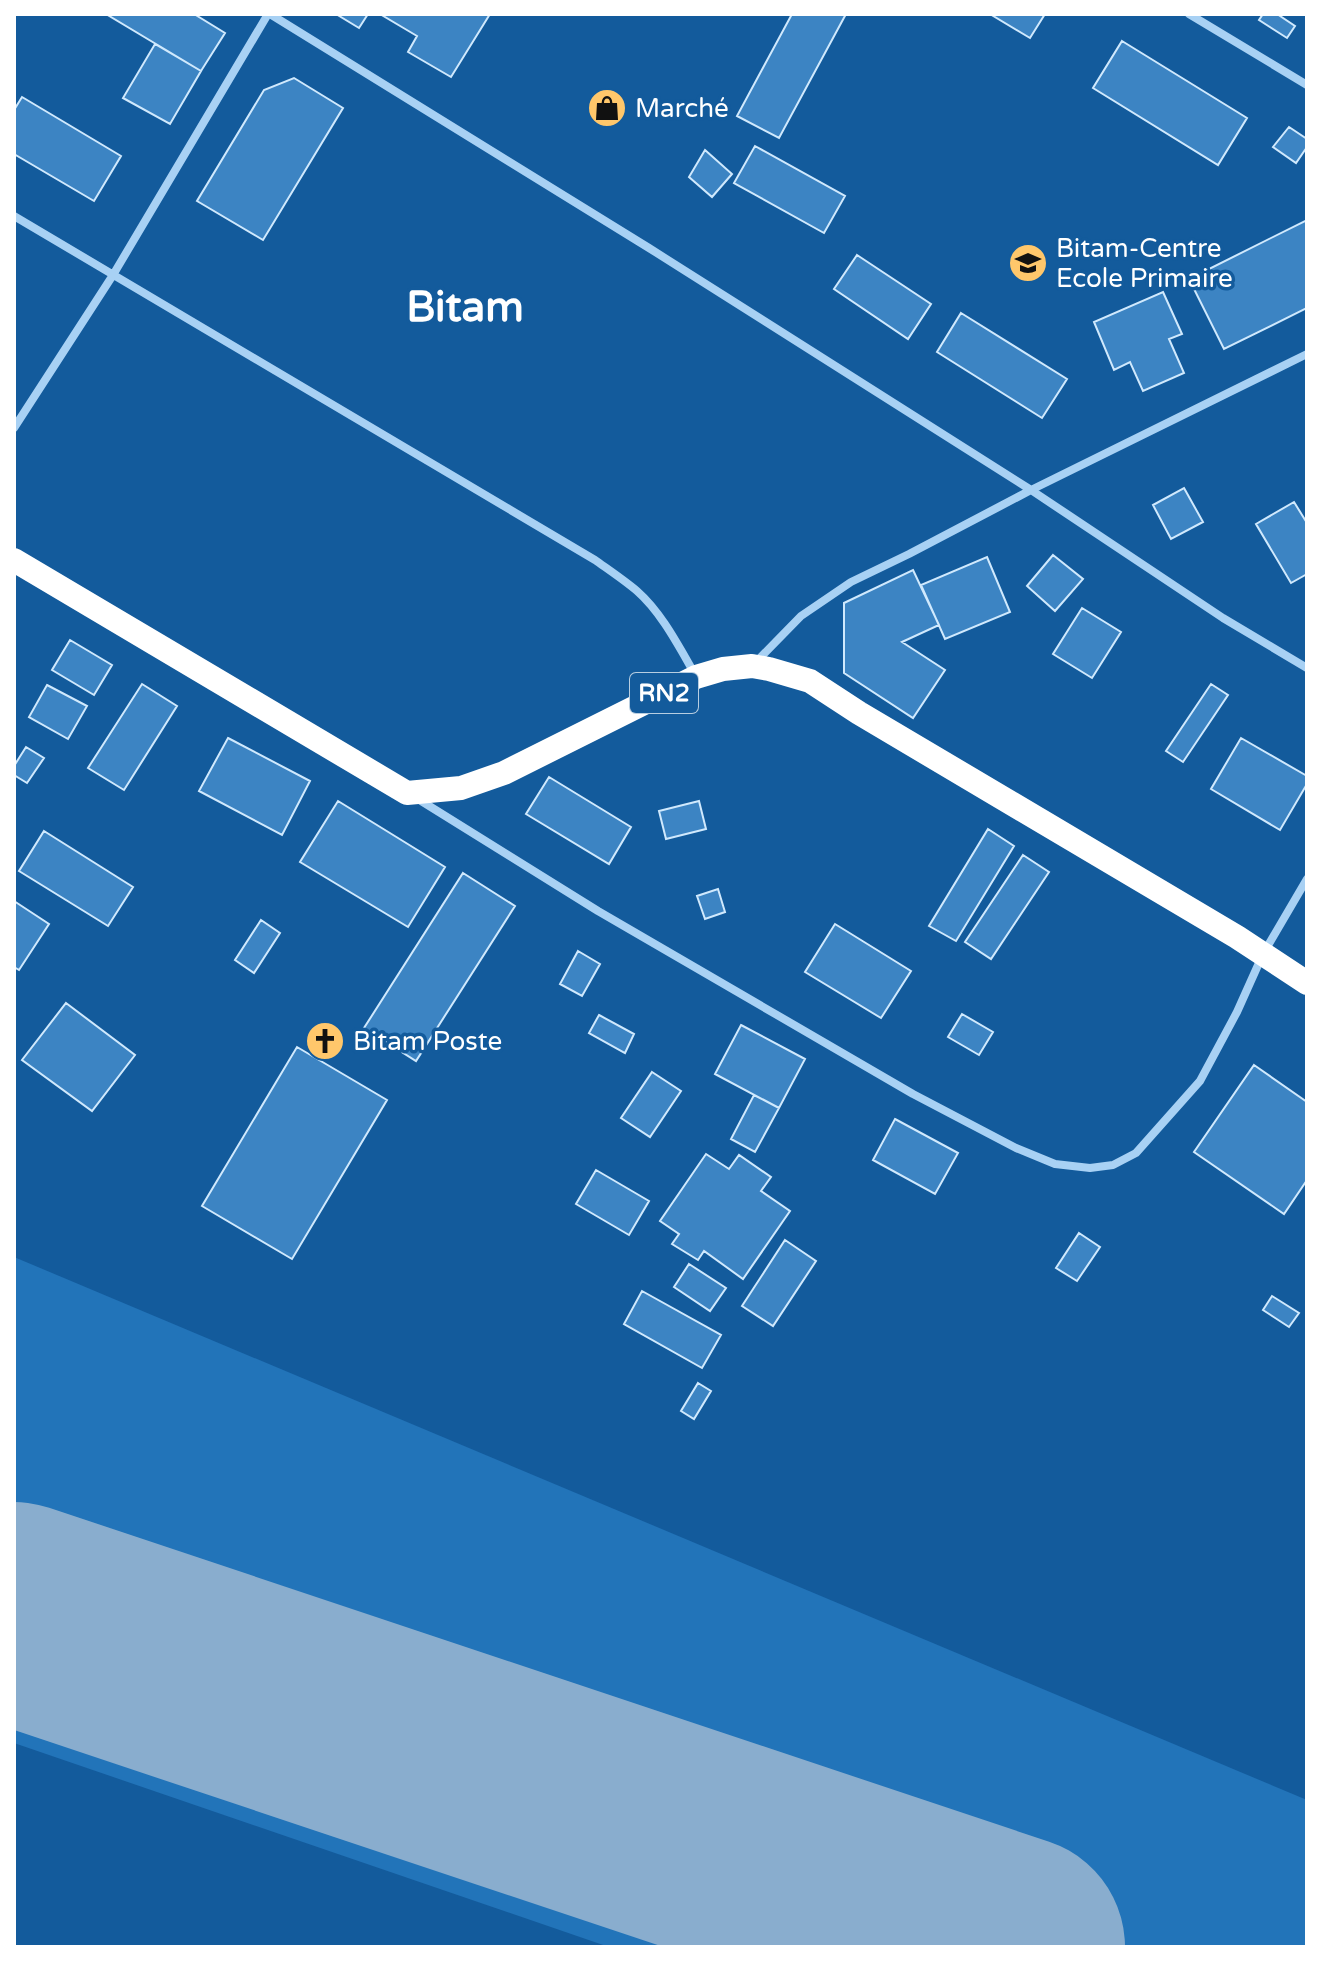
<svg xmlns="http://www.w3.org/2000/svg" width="1321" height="1961" viewBox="0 0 1321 1961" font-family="'Varela Round',sans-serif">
	<rect width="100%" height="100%" fill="#135b9c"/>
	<!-- green -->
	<path fill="#2274b9" d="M14 1257 1307 1800V1947H609L14 1743Z"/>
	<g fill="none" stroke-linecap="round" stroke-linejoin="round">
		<!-- runway -->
		<path stroke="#89adce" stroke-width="222" d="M14 1613 1014 1947"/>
	</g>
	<!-- building -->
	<path fill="#3c84c3" stroke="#d0e9fd" stroke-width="2" d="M106 14H194L225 33 201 71Z
		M336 14H368L359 28Z
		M380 14H490L451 77 408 52 417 36Z
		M792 14H846L779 138 737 116Z
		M990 14H1045L1030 38Z
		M1263 14H1277L1295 26 1287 38 1259 20Z
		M1122 41 1247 118 1218 165 1093 88Z
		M155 44 201 71 170 124 123 98Z
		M294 78 343 108 263 240 197 201 264 90Z
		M22 97 121 156 94 201 14 154V110Z
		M1289 127 1307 139V147L1296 163 1273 147Z
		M755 146 845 196 824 233 734 183Z
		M705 150 732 174 712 197 689 177Z
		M1307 220V308L1224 349 1189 279Z
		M857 255 931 304 908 339 834 289Z
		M1163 292 1182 334 1169 339 1184 373 1143 391 1130 362 1114 370 1094 322Z
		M961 313 1067 379 1042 418 937 352Z
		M1184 488 1203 522 1171 539 1153 505Z
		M1294 502 1307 523V574L1291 583 1256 524Z
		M1053 555 1083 579 1055 611 1027 586Z
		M987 557 1010 612 945 639 921 585Z
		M913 570 939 625 902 642 945 670 913 718 844 673V603Z
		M1082 608 1121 632 1092 678 1053 654Z
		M70 640 112 665 94 695 52 670Z
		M142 684 177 706 124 790 88 768Z
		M1211 684 1228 695 1183 762 1166 751Z
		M47 685 87 706 68 739 29 717Z
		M228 738 310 781 282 835 199 791Z
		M1241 738 1307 776V784L1280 830 1211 789Z
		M26 747 44 758 27 783 14 775V766Z
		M549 777 631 827 609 864 526 814Z
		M338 801 445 867 408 927 300 862Z
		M699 801 706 829 666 839 659 811Z
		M988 829 1014 846 956 941 929 926Z
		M44 831 133 887 108 926 19 871Z
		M1023 855 1049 872 991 959 965 942Z
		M463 873 515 906 416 1061 364 1028Z
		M718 889 725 912 705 919 697 896Z
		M14 901 49 924 19 970 14 967Z
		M261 920 280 933 254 973 235 960Z
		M835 924 911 971 881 1018 805 972Z
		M578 951 600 964 582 996 560 984Z
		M66 1003 135 1055 92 1111 22 1060Z
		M962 1014 993 1032 979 1055 948 1037Z
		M599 1015 634 1034 625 1053 589 1033Z
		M741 1025 805 1059 779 1108 715 1074Z
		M297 1047 387 1100 292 1259 202 1206Z
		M1254 1065 1307 1102V1180L1284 1214 1194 1152Z
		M652 1072 681 1091 650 1137 621 1118Z
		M754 1095 779 1108 755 1152 731 1139Z
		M895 1119 958 1153 935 1194 873 1160Z
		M706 1154 729 1169 739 1155 771 1177 761 1191 790 1211 743 1279 704 1251 698 1260 672 1244 679 1234 660 1221Z
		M596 1170 649 1201 629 1235 576 1204Z
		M1079 1233 1100 1247 1077 1281 1056 1268Z
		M785 1240 816 1261 773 1326 742 1306Z
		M689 1264 726 1288 710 1311 674 1287Z
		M642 1291 721 1335 702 1368 624 1324Z
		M1272 1296 1299 1313 1289 1327 1263 1310Z
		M698 1383 711 1391 694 1419 681 1411Z"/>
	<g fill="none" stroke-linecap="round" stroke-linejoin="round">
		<!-- street -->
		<path stroke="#a8d1f4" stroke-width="8" d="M270 14 649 248 1031 490 1223 618 1307 668
			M1189 14 1307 85
			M14 216 595 560C609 570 624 580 637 591 662 613 679 647 696 676
			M14 428 113 275 268 14
			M755 663 801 616 851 582 909 554 1031 490 1307 354
			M418 799 598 911 913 1094 1016 1148 1055 1164 1090 1168 1113 1165 1136 1153 1200 1081 1237 1012 1263 954 1307 879"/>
		<!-- highway -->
		<path stroke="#fff" stroke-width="24" d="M14 560 407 793 461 788 504 773 696 677 723 669 752 666 769 669 810 681 859 713 1237 937 1307 983"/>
	</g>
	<!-- icons -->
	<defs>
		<g id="shop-disc" transform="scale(2)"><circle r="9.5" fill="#ffc76b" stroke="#135b9c"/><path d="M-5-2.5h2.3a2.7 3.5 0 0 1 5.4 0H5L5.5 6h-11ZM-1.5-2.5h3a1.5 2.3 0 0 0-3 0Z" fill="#111"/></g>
		<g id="school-disc" transform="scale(2)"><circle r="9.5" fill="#ffc76b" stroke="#135b9c"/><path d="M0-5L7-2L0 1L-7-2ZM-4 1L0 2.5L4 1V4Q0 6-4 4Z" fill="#111"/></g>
		<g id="church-disc" transform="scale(2)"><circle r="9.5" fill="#ffc76b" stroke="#135b9c"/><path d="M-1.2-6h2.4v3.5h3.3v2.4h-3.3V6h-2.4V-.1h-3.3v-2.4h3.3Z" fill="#111"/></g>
	</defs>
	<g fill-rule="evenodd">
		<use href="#shop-disc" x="607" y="108"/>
		<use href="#school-disc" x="1028" y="263"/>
		<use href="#church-disc" x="325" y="1041"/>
	</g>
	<g text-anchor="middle" stroke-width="7" stroke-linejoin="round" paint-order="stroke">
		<!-- shield labels -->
		<rect fill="#135b9c" stroke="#b8cee1" stroke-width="2" x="630" y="673" width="68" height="40" rx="6"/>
		<g font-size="24" font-weight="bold" fill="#fff">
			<text x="664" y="701">RN2</text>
		</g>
		<!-- poi labels -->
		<g font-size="26" fill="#fff" stroke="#135b9c" text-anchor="start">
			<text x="635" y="117">Marché</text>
			<text x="1056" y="257">Bitam-Centre<tspan x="1056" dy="30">Ecole Primaire</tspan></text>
			<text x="353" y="1050">Bitam Poste</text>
		</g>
		<!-- town labels -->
		<g font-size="42" font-weight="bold" fill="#fff" stroke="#135b9c">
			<text x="465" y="321">Bitam</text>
		</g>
	</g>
	<!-- border -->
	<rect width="1321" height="1961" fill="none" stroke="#ffffff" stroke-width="32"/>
</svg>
